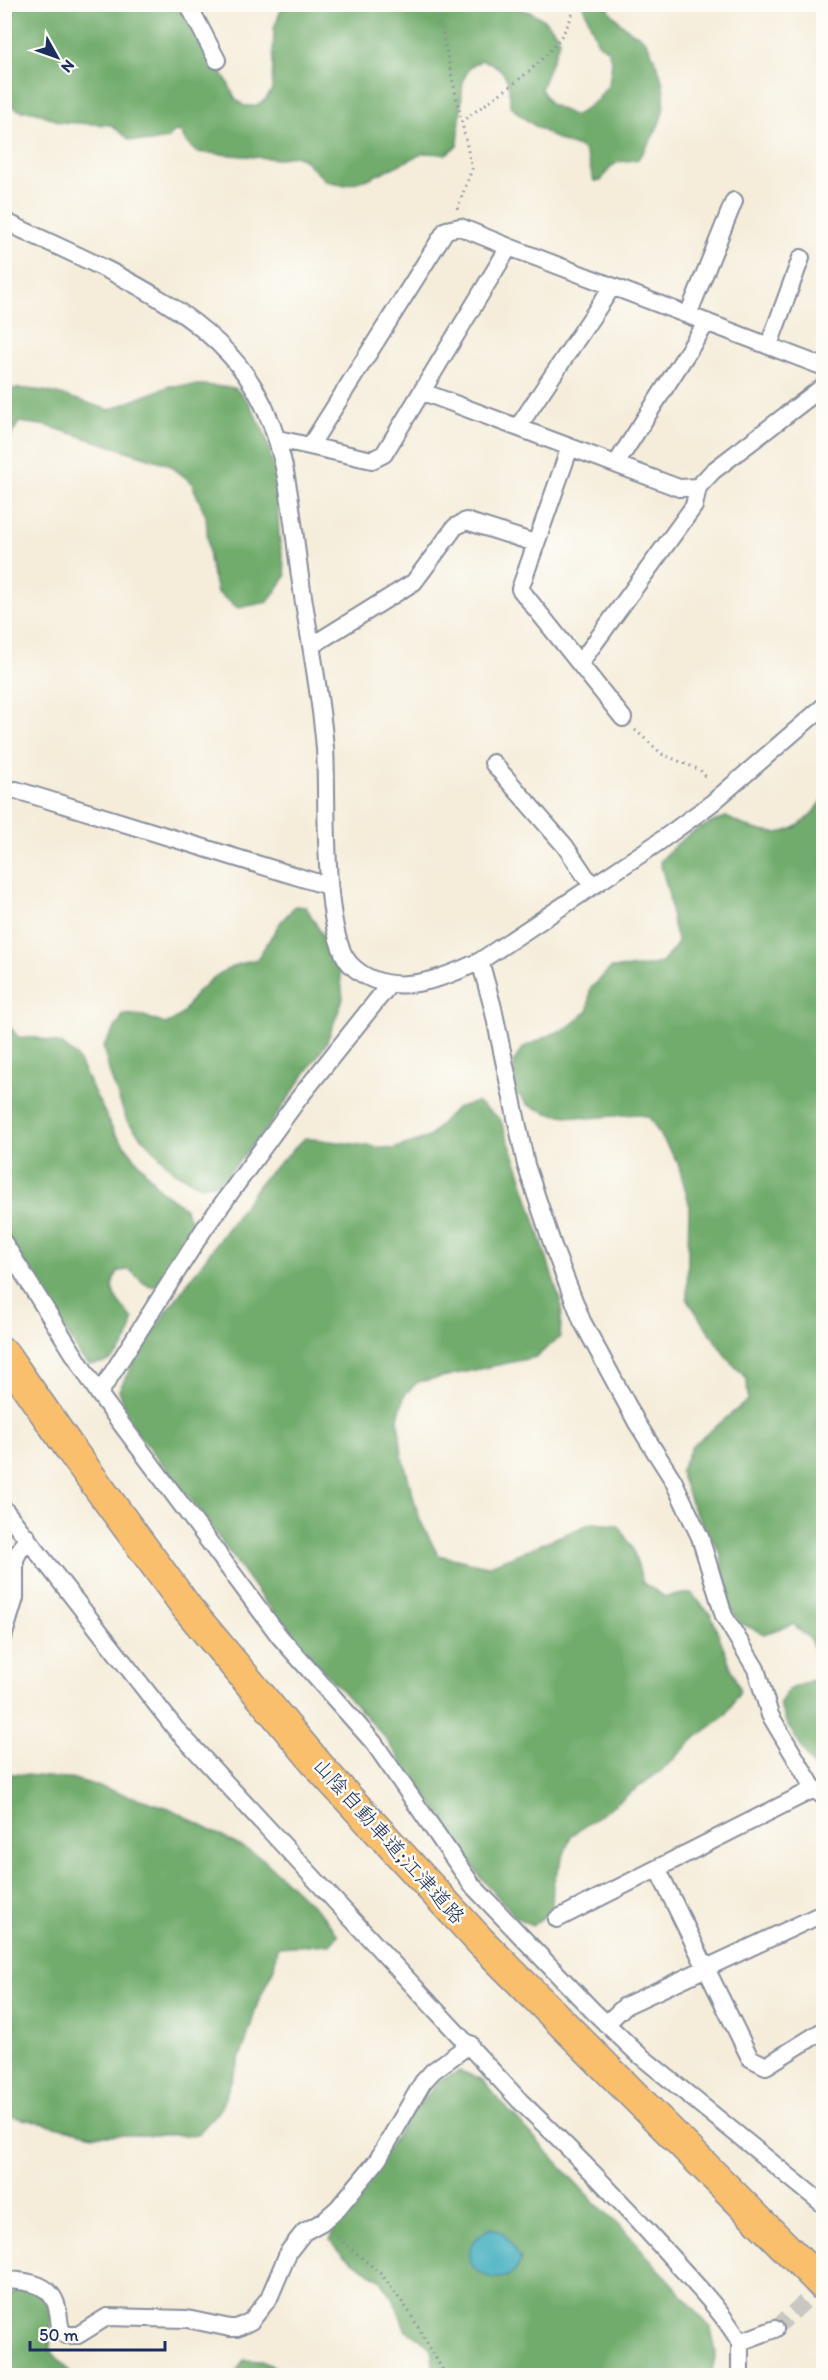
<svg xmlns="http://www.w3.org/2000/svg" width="828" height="2380" viewBox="0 0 828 2380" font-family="Itim,'Klee One',sans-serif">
	<rect width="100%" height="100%" fill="#fdfcf7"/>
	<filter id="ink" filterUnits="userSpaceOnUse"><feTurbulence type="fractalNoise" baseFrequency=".0167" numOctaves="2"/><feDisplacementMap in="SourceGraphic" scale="12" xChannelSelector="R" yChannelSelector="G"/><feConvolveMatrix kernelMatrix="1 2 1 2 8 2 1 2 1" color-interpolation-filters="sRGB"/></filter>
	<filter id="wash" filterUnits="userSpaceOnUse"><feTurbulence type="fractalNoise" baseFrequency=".008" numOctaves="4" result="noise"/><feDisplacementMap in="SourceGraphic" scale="24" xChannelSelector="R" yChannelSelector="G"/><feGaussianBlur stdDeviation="1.35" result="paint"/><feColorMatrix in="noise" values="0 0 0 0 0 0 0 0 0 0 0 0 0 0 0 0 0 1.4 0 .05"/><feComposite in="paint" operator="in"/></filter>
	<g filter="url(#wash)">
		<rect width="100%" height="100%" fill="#f5edda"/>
		<!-- forest -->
		<path fill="#71ac6c" stroke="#466e65" stroke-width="1.5" d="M7 4 180 5 197 40 226 79 235 98 244 106H255L265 100 272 90 274 28 283 5H509C531 11 549 18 560 40L541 89 550 104 575 116 597 100 609 84 612 62 608 50 598 43 583 5H609V10C616 19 623 26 632 32 637 35 641 36 644 39 650 47 653 56 657 65 673 103 661 129 637 160 616 161 612 162 601 181H594C591 174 589 159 586 154 580 144 569 145 561 141 543 131 523 120 510 105 510 81 507 67 482 60L471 66 463 80 458 145 446 154 424 153 368 179 345 185 326 181 302 158 294 155 278 159 196 152 185 141 181 132 175 131 168 139 150 142 130 140 111 125 60 122 34 111H21L9 105 5 99 4 9Z
			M203 385 235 388 249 403 265 434 277 482 279 538 286 576 268 602 238 608 217 592 209 559 206 516 191 482 168 464 48 426 19 422 5 446 6 389C42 386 76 399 109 410L170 386Z
			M823 800V1783L786 1722 779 1704 789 1689 818 1678 822 1662 809 1638 793 1624 764 1634 740 1623 725 1599 721 1554 694 1511 680 1472 692 1446 748 1400 747 1379 727 1358 687 1299 689 1203 678 1163 649 1117 637 1114 588 1118 551 1114 528 1105 515 1091 514 1061 524 1047 568 1027 588 1011 590 989 611 968 641 967 662 963 678 943 673 925 669 895 660 862C679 838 698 827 726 817 769 838 793 843 823 800Z
			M295 906 306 907 328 945 340 971 343 999 326 1044 269 1126 221 1182 200 1186 173 1171 127 1121 110 1074 103 1047 124 1014 144 1016 165 1024C186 1015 182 1012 194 996 211 976 233 964 257 959L280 923Z
			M4 1019 18 1037 38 1038 61 1044 76 1056 115 1133 160 1190 184 1207 193 1225 190 1240 155 1287 145 1284 130 1270 119 1271C103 1291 120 1302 133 1320 129 1345 116 1366 89 1364L82 1358 5 1231Z
			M477 1102 500 1119 519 1169 562 1307 560 1337 536 1357 418 1382 405 1394 398 1418 402 1455 419 1518 438 1555 488 1566 592 1523 618 1525 633 1549 643 1583 665 1597 691 1593 711 1615 740 1691 726 1715 698 1736 662 1770 571 1836 553 1883 552 1910 532 1926 515 1916 481 1878 444 1820 383 1735 319 1666 262 1598 197 1507 130 1424 119 1390 142 1346 263 1179 305 1138 393 1149 429 1137 456 1108Z
			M5 1773 78 1780 169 1808 262 1858 323 1916 338 1935 330 1944 277 1947 274 1968 258 2002 245 2044 220 2110 197 2135H94L5 2115Z
			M460 2071 483 2080 500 2101 592 2200 619 2224 711 2328 716 2353 711 2375H437L433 2366 431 2349 420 2338 406 2331 393 2297 380 2279 343 2255 330 2240 339 2220 405 2123 439 2080Z
			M17 2290H32L47 2299 52 2314 50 2350 73 2375 5 2376V2300Z
			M244 2360 262 2361 285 2372 286 2375H234Z"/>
		<!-- water -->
		<path fill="#41aebf" stroke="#2e6e8e" stroke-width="1.5" d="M491 2228 503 2233 521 2259C510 2303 432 2261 491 2228Z"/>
	</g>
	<g filter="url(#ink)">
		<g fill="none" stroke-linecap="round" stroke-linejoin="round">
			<!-- minor-tunnel -->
			<path stroke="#c9c7c1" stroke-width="16" stroke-dasharray="16 8" stroke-linecap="butt" d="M775 2329 824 2284"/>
			<!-- minor casing -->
			<g stroke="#888e9c" stroke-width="20">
				<path id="minor" d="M188 4 217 60
					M4 221C90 263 205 304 255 389 291 451 291 521 302 590 310 643 321 696 325 749 328 795 321 933 350 964 386 1001 441 980 480 961L656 844 712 803 824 706
					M688 315 734 201
					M769 345 801 258
					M423 392 679 488 698 487 713 471 824 386
					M518 427 612 287
					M278 439 372 460 384 454 509 247 824 367
					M310 446 446 230 460 227 509 247
					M570 447 520 589 623 718
					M616 464 707 322
					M311 646 414 582 455 527 466 521 535 543
					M580 663 694 506 698 487
					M493 763 565 846 592 886
					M16 790 328 886
					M480 961 493 1008 526 1165 554 1249 582 1321 637 1423 673 1480 700 1537 724 1616 756 1669 770 1715 814 1789 824 1797
					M4 1243 99 1394 280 1637 374 1743 472 1885 593 2011 637 2053 824 2205
					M99 1394 204 1229 299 1098 389 985
					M4 1509 175 1728 519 2100C572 2150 622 2202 670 2256 695 2284 721 2310 740 2342
					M4 1634 15 1598V1559L27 1537
					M658 1870 750 2058 766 2066 824 2030
					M557 1919 814 1789
					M606 2024 625 2006 824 1913
					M6 2280C30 2281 54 2284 58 2312 60 2321 58 2328 65 2335H78L107 2317 187 2319 230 2328H237L251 2321 269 2298 289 2251 304 2232 322 2222 338 2208 377 2161 423 2082 433 2071 470 2044
					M740 2376V2342L775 2329"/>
			</g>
			<!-- motorway casing -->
			<g stroke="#888e9c" stroke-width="33">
				<path id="motorway" d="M4 1354 71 1450 188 1609 324 1772 481 1942 824 2286"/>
			</g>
			<!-- path -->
			<path stroke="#888e9c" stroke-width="3" stroke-dasharray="1.5 4.5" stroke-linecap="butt" d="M436 4 472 169 456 212
				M461 122C500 92 565 56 575 4
				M635 730 662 754 700 770 706 777
				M334 2234 382 2275 410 2313 446 2376"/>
			<!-- minor -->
			<use href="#minor" stroke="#fff" stroke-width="16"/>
			<!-- motorway -->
			<use href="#motorway" stroke="#f9bf6d" stroke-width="30"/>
		</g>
	</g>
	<g text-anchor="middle" stroke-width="5" stroke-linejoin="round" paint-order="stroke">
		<!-- street labels -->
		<g font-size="21" fill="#1b2f5e" stroke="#fdfcf7">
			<text transform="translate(389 1841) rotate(48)" y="7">山陰自動車道;江津道路</text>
		</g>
	</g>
	<!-- margin -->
	<rect width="828" height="2380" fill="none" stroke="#fdfcf7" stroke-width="24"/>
	<!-- north arrow -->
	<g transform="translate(57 57) rotate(130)" stroke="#fdfcf7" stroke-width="4.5" paint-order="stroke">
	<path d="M0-4.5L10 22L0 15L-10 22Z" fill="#1b2f5e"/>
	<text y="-9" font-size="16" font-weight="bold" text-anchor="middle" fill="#1b2f5e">N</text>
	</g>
	<!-- scale -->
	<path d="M30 2341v9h135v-9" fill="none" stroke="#1b2f5e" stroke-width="3"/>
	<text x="39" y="2341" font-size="18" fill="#1b2f5e" stroke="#fdfcf7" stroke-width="4.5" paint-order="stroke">50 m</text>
</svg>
